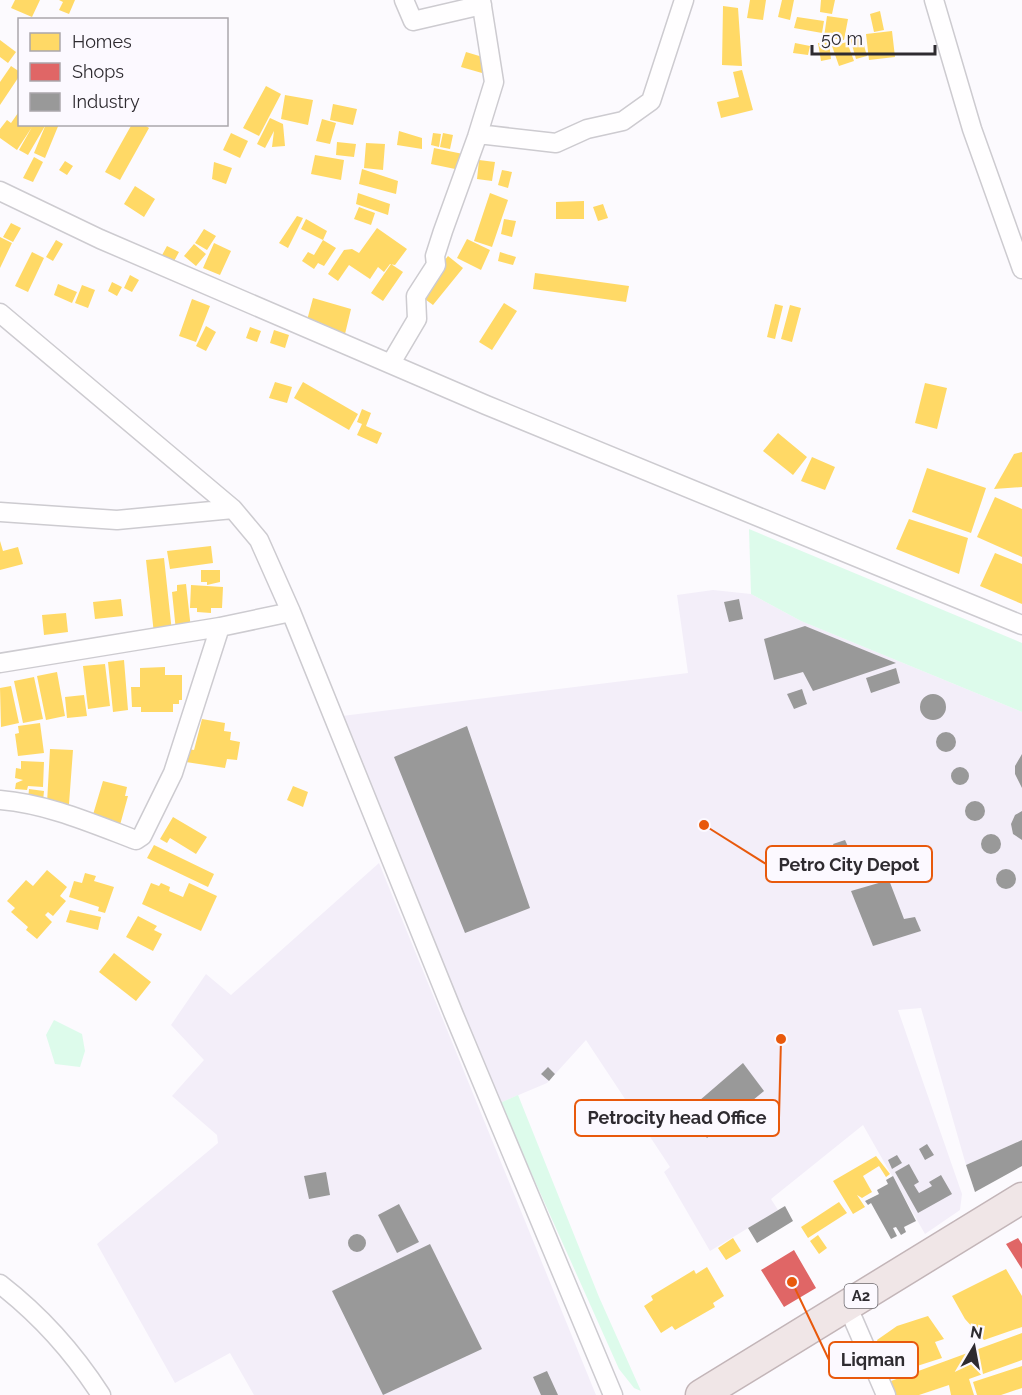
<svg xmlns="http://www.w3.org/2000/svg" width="1022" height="1395" viewBox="0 0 1022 1395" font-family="Raleway,sans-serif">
	<rect width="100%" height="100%" fill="#fcfafe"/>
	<!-- built -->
	<path fill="#f3eef9" d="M713 590 751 594 801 621 1022 712V1140L966 1165 921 1008 898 1010 962 1194 960 1210 925 1234 863 1125 771 1199 778 1210 710 1251 664 1172 670 1167 586 1040 547 1083 500 1103 342 716 688 673 677 595Z
		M379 863 596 1395H254L230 1353 175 1383 97 1244 218 1143 217 1135 172 1096 204 1060 171 1025 206 974 231 995Z"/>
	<!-- green -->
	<path fill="#ddfbeb" d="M749 529 1022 643V712L801 621 751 594Z
		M54 1020 82 1034 85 1051 80 1067 55 1064 46 1035Z
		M518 1095 599 1297 641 1391 634 1388 619 1369 500 1103Z"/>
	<!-- homes -->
	<path fill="#ffd966" d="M15 0H40L32 17 11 8Z
		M59 0H75L69 14 59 10 63 2Z
		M750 0H766L763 20 747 18Z
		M782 0H794L790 20 778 17Z
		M821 0H835L832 14 820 12Z
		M723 6 738 8 742 66 722 65Z
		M880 11 884 30 874 32 870 14Z
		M827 16 848 19 844 40 824 37Z
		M797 17 824 21 822 33 794 28Z
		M892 31 895 57 869 60 866 34Z
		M861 35 867 56 856 59 850 38Z
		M0 40 16 52 8 63 0 57Z
		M829 42 831 59 821 61 818 43Z
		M847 42 854 61 839 66 832 46Z
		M795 43 810 46 808 55 793 53Z
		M466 52 486 58 482 73 461 67Z
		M11 66 20 72V75L0 105V82Z
		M742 70 753 110 721 118 717 102 739 97 733 72Z
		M266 86 281 94 259 136 243 128Z
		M285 95 313 100 308 125 281 119Z
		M333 104 357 109 353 125 330 120Z
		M18 113 20 124 45 126 28 155 19 150 32 127 17 150 0 138V129L7 120 11 123Z
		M270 118 283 124 285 146 272 147 274 131 265 148 257 144Z
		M322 119 336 123 330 144 316 141Z
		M46 124H59L45 158 34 153Z
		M132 124H143L149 128 120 180 105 172Z
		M399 131 422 138V149L397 145Z
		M231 133 248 141 240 158 223 150Z
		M433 133 441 134 439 147 431 145Z
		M443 133 453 135 450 149 440 147Z
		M337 142 356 144 354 157 336 155Z
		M366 143 385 144 383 170 364 168Z
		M434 148 463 154 460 170 431 164Z
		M315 155 344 160 341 180 311 174Z
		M34 157 43 162 33 182 23 178Z
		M479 160 495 162 492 181 477 179Z
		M65 161 73 166 67 175 59 170Z
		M214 162 232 168 226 184 212 179Z
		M362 169 398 181 396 194 359 184Z
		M502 170 512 172 508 188 498 185Z
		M135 186 155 199 144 217 124 204Z
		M358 193 390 204 388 215 356 204Z
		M490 193 508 200 492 247 474 241Z
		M584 201V219H556V202Z
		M603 204 608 218 598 221 593 207Z
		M359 207 375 213 371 225 354 219Z
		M297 216 303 218 288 248 279 243Z
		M306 219 327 231 323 240 336 248 324 266 318 263 314 269 302 261 308 252 314 255 323 240 301 229Z
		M504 219 516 221 512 237 501 234Z
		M11 223 21 228 13 242 3 237Z
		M377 228 407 249 395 265 390 264 384 272 378 267 370 279 349 265 338 281 328 274 344 250 352 249 359 253Z
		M204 229 216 236 207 250 195 243Z
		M0 237 12 243 0 268Z
		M467 239 490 250 481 270 457 258Z
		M56 240 63 244 53 261 46 257Z
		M214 243 231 251 220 275 203 268Z
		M194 244 206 254 196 266 184 256Z
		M167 246 179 252 173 263 161 257Z
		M32 252 44 258 28 292 15 286Z
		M500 252 516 257 513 265 498 261Z
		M448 256 463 268 433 305 418 294Z
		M391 264 403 272 383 301 371 293Z
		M535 273 629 286 626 302 533 289Z
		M130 275 139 280 132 292 124 288Z
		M112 282 122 287 117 296 108 291Z
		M58 284 77 292 72 303 54 295Z
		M82 285 95 290 88 308 75 303Z
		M313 298 351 309 345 334 306 324Z
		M192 299 210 306 196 342 179 336Z
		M504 303 517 311 492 350 479 342Z
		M775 304 783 306 775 339 767 337Z
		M790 305 801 308 792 342 781 339Z
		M206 326 216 332 206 351 196 346Z
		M250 327 261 331 257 342 246 338Z
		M274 330 289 335 285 348 270 343Z
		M275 382 292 387 287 403 269 398Z
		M303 382 358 414 349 430 294 398Z
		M925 383 947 388 937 429 915 423Z
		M362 409 371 413 366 426 382 433 377 444 357 435 362 424 357 422Z
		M778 433 807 457 793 475 763 451Z
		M1022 452V487L994 489 1014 454Z
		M812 457 835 467 825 490 801 481Z
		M927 468 986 488 971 533 912 512Z
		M995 497 1022 509V557L977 537Z
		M909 519 968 538 959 574 896 549Z
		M0 541 3 551 18 547 23 564 0 570Z
		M211 546 213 563 170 569 167 551Z
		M995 553 1022 564V604L980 586Z
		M164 558 172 632 154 634 146 560Z
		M201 570H220V582L207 585V582H201Z
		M186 584 191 629 176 631 172 592 177 591V585Z
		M191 585 223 587 222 608H211V613L197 612V608H190Z
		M121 599 123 616 95 619 93 602Z
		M66 613 68 632 44 635 42 615Z
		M124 660 128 710 113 712 108 662Z
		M105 664 110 706 88 709 83 666Z
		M165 667V675H182V700H179V704H173V712H141V707H132L131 687H140V668Z
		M57 672 65 716 46 720 37 676Z
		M34 677 43 719 23 723 14 681Z
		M11 686 19 723 1 727 0 688Z
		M84 695 87 716 67 718 65 697Z
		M202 719 225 723 224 731 231 732 230 740 240 742 237 760 227 759 225 768 186 762 188 749 194 750Z
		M40 723 44 753 18 756 15 734 19 733 18 726Z
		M50 749 73 750 69 804 47 803Z
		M21 761 44 762 43 787 28 786 27 790 15 789 16 783 23 780 15 778 16 768 21 769Z
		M103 781 127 787 125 796H128L120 825 92 818Z
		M293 786 308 792 303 807 287 800Z
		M29 789 44 791 43 801 28 800Z
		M173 817 207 837 196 854 170 838 167 843 160 839Z
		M154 845 214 874 208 887 147 858Z
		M47 870 67 887 60 896 66 901 53 916 48 912 45 915 52 922 37 939 26 930 28 927 11 912 15 908 7 901 26 880 33 886Z
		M85 873 96 876 94 881 114 887 105 913 98 911 99 907 69 897 74 881 82 883Z
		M151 883 159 886 161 883 170 887 169 891 183 897 189 883 217 896 201 931 142 904Z
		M70 910 101 917 98 930 66 922Z
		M138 916 157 926 154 930 162 934 153 951 126 937Z
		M114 953 151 982 136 1001 99 972Z
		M876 1156 890 1174 886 1177 879 1166 863 1176 872 1192 862 1198 857 1195 865 1207 853 1214 833 1181Z
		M839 1202 847 1213 808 1238 801 1227Z
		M818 1235 827 1248 819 1254 810 1241Z
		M733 1238 741 1251 726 1260 718 1248Z
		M707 1267 724 1296 713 1303 715 1307 675 1330 672 1326 661 1333 644 1306 653 1300 651 1296 694 1270 696 1274Z
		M1006 1269 1022 1296V1327L984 1340 965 1319 952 1296Z
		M928 1316 944 1339 935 1342 942 1358 889 1375 877 1340 897 1326Z
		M1022 1333V1360L969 1379 974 1395H951L949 1385 919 1395H896L891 1381Z
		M1022 1366V1388L1001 1395H977L973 1382Z"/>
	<!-- shops -->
	<path fill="#e06666" d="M1018 1238 1022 1244V1269L1006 1244Z
		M794 1250 816 1288 784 1307 761 1270Z"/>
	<!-- industry -->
	<path fill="#999" d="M739 599 743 619 729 622 724 602Z
		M805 626 896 663 813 691 803 672 774 680 764 639Z
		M896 668 900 683 871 693 866 678Z
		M802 689 807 704 794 709 787 694Z
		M920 707a13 13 0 1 1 26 0a13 13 0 1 1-26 0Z
		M467 726 530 908 465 933 394 757Z
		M936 742a10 10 0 1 1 20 0a10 10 0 1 1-20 0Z
		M1022 754V788L1015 774V766Z
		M951 776a9 9 0 1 1 18 0a9 9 0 1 1-18 0Z
		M965 811a10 10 0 1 1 20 0a10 10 0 1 1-20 0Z
		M1022 811V840L1013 834 1011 824 1015 815Z
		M981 844a10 10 0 1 1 20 0a10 10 0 1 1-20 0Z
		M845 840 850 851 838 856 833 844Z
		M996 879a10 10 0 1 1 20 0a10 10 0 1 1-20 0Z
		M889 880 904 919 915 917 921 931 873 946 851 891Z
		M743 1063 764 1091 707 1138 685 1113Z
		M548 1067 555 1074 549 1081 541 1074Z
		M1022 1140V1166L975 1192 966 1165Z
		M927 1144 934 1155 925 1160 919 1149Z
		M897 1155 902 1163 892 1169 888 1160Z
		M909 1164 919 1182 914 1185 919 1193 932 1186 929 1182 941 1175 952 1194 918 1213 895 1172Z
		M326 1172 330 1195 309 1199 304 1176Z
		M893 1176 916 1221 904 1227 906 1232 901 1235 896 1227 893 1228 897 1236 891 1239 871 1203 868 1205 865 1201 879 1194 877 1190 888 1184 886 1180Z
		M399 1204 419 1242 397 1253 378 1215Z
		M785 1206 793 1221 757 1243 748 1228Z
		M348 1243a9 9 0 1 1 18 0a9 9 0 1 1-18 0Z
		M430 1244 482 1349 383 1395 332 1291Z
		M547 1371 558 1395H541L533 1377Z"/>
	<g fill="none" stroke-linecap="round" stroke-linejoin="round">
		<!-- minor casing -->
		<g stroke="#cdcbd0" stroke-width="21">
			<path id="minor" d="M404 0 413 21 482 5
				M934 0 972 129 1022 269
				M478 134 556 143 587 129 623 121 651 101 684 0
				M0 191 100 239 486 405 1022 625
				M0 313 233 509
				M391 363 417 319 416 296 436 265 435 256 443 231 477 137 494 82 481 0
				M0 512 117 520 233 509 259 540 291 612 454 1015 613 1395
				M0 663 220 627 291 612
				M0 800C48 804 91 823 136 840L142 836 173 773 220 627
				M0 1284C40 1315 74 1353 101 1395
				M847 1305 886 1395"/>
		</g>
		<!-- trunk casing -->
		<g stroke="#c3b5b8" stroke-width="33">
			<path id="trunk" d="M701 1395 1022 1198"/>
		</g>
		<!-- minor -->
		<use href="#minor" stroke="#fffeff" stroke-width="18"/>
		<!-- trunk -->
		<use href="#trunk" stroke="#f0e6e7" stroke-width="30"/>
	</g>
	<g text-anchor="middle" stroke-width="6" stroke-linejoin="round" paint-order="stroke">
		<!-- shield labels -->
		<rect fill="#fcf9ff" stroke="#6c696e" stroke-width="1.5" x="844.5" y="1284" width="33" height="24" rx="4.5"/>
		<g font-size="15" font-weight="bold" fill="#2e2b30">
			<text x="861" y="1301">A2</text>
		</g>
	</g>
	<!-- callouts -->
	<path fill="none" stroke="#e8590c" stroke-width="2" d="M704 825L766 864M781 1039L779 1118M792 1282L829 1360"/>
	<g fill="#e8590c" stroke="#fcf9ff" stroke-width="2">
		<circle cx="704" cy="825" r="6"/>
		<circle cx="781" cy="1039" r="6"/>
		<circle cx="792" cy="1282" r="6"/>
	</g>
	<g fill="#fcf9ff" stroke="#e8590c" stroke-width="2">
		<rect x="766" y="846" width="166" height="36" rx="6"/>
		<rect x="575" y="1100" width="204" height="36" rx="6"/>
		<rect x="829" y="1342" width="89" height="36" rx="6"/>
	</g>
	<g font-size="18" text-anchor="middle" font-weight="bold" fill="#2e2b30">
		<text x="849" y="871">Petro City Depot</text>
		<text x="677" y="1124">Petrocity head Office</text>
		<text x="873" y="1366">Liqman</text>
	</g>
	<!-- legend -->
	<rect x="18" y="18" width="210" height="108" fill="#fcf9ff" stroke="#aaa7ac" stroke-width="1.5"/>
	<rect x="30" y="33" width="30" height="18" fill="#ffd966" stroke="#aaa7ac" stroke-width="1.5"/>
	<text x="72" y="48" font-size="18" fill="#2e2b30">Homes</text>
	<rect x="30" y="63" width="30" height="18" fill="#e06666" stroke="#aaa7ac" stroke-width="1.5"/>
	<text x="72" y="78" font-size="18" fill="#2e2b30">Shops</text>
	<rect x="30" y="93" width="30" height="18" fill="#999999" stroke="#aaa7ac" stroke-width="1.5"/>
	<text x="72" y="108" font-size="18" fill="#2e2b30">Industry</text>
	<!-- north arrow -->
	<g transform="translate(974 1347) rotate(10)" stroke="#fcf9ff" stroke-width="4.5" paint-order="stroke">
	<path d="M0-4.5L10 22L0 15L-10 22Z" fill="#2e2b30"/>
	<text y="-9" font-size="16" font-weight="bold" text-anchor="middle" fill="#2e2b30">N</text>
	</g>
	<!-- scale -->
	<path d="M812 45v9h123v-9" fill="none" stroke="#2e2b30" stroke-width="3"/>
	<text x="821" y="45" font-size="18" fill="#2e2b30" stroke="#fcf9ff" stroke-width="4.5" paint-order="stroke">50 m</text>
</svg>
